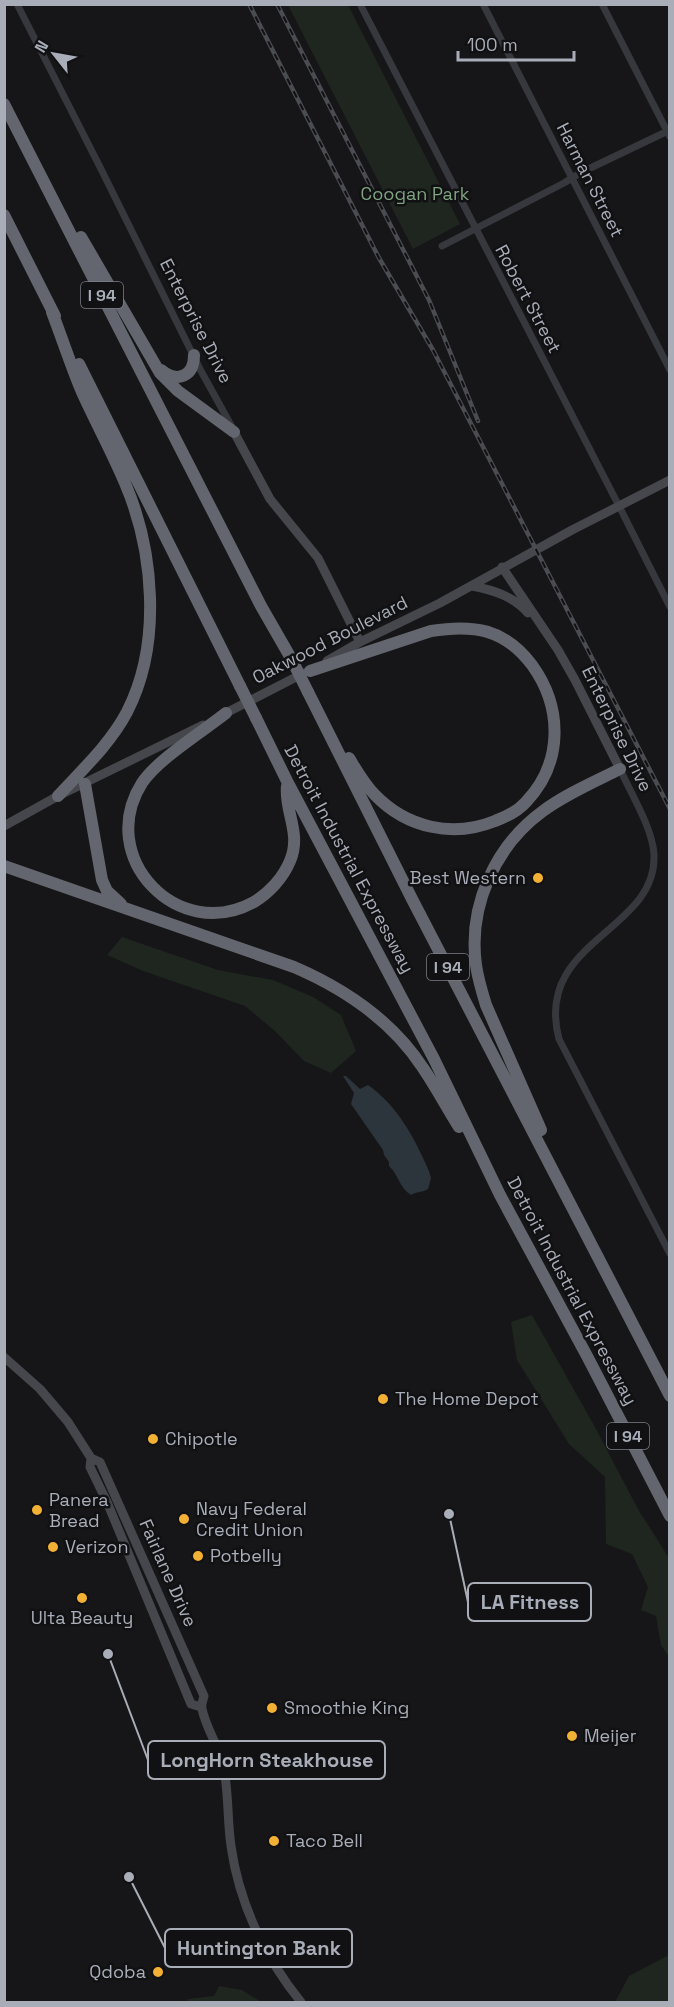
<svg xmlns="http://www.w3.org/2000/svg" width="674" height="2007" viewBox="0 0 674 2007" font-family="'Space Grotesk',sans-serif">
	<rect width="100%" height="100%" fill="#161618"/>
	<!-- green -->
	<path fill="#1e261f" d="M288 5H348L460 224 413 249Z
		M122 937 218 970 273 980 313 997 341 1015 356 1051 331 1073 304 1061 275 1031 245 1006 143 971 107 955Z
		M532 1315 596 1429 638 1509 669 1558V1657L661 1645 656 1616 641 1610 648 1587 632 1554 606 1544 605 1477 569 1444 517 1360 511 1322Z
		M669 1955V2002H615L629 1976Z
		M219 1986 242 1990 261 2002H187L188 1999 214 1996Z"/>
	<!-- water -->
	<path fill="#2c353c" d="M343 1076H346L360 1089 368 1085C398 1106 415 1139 429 1171L431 1178 428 1189C422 1193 417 1191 411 1195 400 1189 398 1174 389 1166V1162L384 1155 383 1150 351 1104 354 1093Z"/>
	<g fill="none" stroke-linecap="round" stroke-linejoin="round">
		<!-- street -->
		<path stroke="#37383d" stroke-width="7" d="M17 4 101 169 201 371 232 427
			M360 4 619 506 670 607
			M483 4 670 370
			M602 4 670 137
			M442 246 564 183 580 173 670 130
			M620 769C631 794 652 827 654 854 658 932 533 940 559 1039L670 1254"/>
		<!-- secondary -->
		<path stroke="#45474d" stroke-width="9" d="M234 432 270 499 318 558 360 642
			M502 567 558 650 575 680 620 769
			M472 586C493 590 513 596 528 613
			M327 661 360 642 440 603 572 530 670 480
			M220 716 304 673
			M4 826 58 796 203 725
			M4 1357 40 1389 68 1422 91 1458 100 1462 204 1696C203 1700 201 1705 202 1709 206 1728 218 1745 223 1764 229 1791 227 1819 231 1846 239 1903 265 1958 301 2002
			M91 1458 90 1467 107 1502 191 1704 201 1707"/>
		<!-- highway -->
		<path stroke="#63666e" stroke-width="12" d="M4 104 261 606 292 660
			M4 215 55 316
			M81 237 160 373 178 391 234 432
			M52 312C62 338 71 366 82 392 96 423 112 452 125 483 154 551 162 644 127 712 110 744 83 769 58 796
			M79 364 240 686
			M161 370C177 383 194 377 194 355
			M310 671 431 631C474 624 505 629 532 665 563 708 563 763 526 802 518 811 506 817 495 821 453 838 407 828 375 795 364 784 357 771 349 758
			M308 692 412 899 670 1396
			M226 713C202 732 158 759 142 783 95 857 178 944 254 902 269 893 283 878 290 861 302 833 284 811 287 786
			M256 718 287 781 434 1059 500 1195 587 1356 670 1516
			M85 784 102 880 107 891 121 904
			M4 866 294 967C345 989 393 1022 423 1068 436 1087 447 1108 459 1127
			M541 1130 486 1005C482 992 478 979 476 965 468 906 495 846 543 811 566 794 594 782 620 769"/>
		<!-- rail casing -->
		<g stroke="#4a4c52" stroke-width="4.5">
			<path id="rail" d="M249 4 379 258 433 350 670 809
				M277 4 429 300 478 421"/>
		</g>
		<!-- rail -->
		<use href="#rail" stroke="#111113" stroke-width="2" stroke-dasharray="7" stroke-linecap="butt"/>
		<!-- highway-bridge -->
		<path stroke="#63666e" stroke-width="12" d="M292 660 308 692
			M240 686 256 718"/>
	</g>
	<!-- markers -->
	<g fill="#f2b134" stroke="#111113" stroke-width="2">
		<circle cx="538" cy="878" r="6"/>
		<circle cx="383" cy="1399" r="6"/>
		<circle cx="153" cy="1439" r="6"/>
		<circle cx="37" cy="1510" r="6"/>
		<circle cx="184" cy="1519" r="6"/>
		<circle cx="53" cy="1547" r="6"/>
		<circle cx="198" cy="1556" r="6"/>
		<circle cx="82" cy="1598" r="6"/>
		<circle cx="272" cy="1708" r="6"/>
		<circle cx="572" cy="1736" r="6"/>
		<circle cx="274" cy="1841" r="6"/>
		<circle cx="158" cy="1972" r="6"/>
	</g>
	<g text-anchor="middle" stroke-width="5" stroke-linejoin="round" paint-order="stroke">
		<!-- shield labels -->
		<g fill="#111113" stroke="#7b7e86" stroke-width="1.5">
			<rect x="81" y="282" width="42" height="26" rx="4.5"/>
			<rect x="427" y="954" width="42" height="26" rx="4.5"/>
			<rect x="607" y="1423" width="42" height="26" rx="4.5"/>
		</g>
		<g font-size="16" font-weight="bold" fill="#a8adb8">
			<text x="102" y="301">I 94</text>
			<text x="448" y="973">I 94</text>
			<text x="628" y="1442">I 94</text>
		</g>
		<!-- street labels -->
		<g font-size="18" fill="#a8adb8" stroke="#111113">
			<text transform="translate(590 180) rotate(63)" y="6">Harman Street</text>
			<text transform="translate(528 299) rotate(62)" y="6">Robert Street</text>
			<text transform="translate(196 321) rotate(63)" y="6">Enterprise Drive</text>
			<text transform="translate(330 640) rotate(-27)" y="6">Oakwood Boulevard</text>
			<text transform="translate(617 729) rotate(64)" y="6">Enterprise Drive</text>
			<text transform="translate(349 859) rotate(62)" y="6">Detroit Industrial Expressway</text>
			<text transform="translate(572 1291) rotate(62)" y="6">Detroit Industrial Expressway</text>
			<text transform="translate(168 1573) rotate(66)" y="6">Fairlane Drive</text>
		</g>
		<!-- park labels -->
		<g font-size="18" fill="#7fa381" stroke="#111113">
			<text x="415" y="200">Coogan Park</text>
		</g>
		<!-- poi labels -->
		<g font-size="18" fill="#a8adb8" stroke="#111113" text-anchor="start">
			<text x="526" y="884" text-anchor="end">Best Western</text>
			<text x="395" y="1405">The Home Depot</text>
			<text x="165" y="1445">Chipotle</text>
			<text x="49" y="1506">Panera<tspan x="49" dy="21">Bread</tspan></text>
			<text x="196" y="1515">Navy Federal<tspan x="196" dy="21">Credit Union</tspan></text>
			<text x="65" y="1553">Verizon</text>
			<text x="210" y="1562">Potbelly</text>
			<text x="82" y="1624" text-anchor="middle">Ulta Beauty</text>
			<text x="284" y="1714">Smoothie King</text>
			<text x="584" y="1742">Meijer</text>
			<text x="286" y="1847">Taco Bell</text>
			<text x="146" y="1978" text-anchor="end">Qdoba</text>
		</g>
	</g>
	<!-- callouts -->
	<path fill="none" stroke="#a8adb8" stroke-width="2" d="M449 1514L468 1602M108 1654L148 1760M129 1877L165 1948"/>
	<g fill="#a8adb8" stroke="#111113" stroke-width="2">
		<circle cx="449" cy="1514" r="6"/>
		<circle cx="108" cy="1654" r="6"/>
		<circle cx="129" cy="1877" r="6"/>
	</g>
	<g fill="#111113" stroke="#a8adb8" stroke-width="2">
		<rect x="468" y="1583" width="123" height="38" rx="6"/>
		<rect x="148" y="1741" width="237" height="38" rx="6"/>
		<rect x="165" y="1929" width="187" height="38" rx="6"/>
	</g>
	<g font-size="20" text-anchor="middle" font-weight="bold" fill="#a8adb8">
		<text x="530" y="1609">LA Fitness</text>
		<text x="267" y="1767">LongHorn Steakhouse</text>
		<text x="259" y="1955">Huntington Bank</text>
	</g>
	<!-- border -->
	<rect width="674" height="2007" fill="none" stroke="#a8adb8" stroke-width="12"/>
	<!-- north arrow -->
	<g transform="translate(54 54) rotate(301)" stroke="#111113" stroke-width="4.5" paint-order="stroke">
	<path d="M0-4.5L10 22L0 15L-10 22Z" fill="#a8adb8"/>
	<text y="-9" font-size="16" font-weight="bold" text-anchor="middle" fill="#a8adb8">N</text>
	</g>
	<!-- scale -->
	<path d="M458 51v9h116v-9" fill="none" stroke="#a8adb8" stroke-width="3"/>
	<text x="467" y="51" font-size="18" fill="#a8adb8" stroke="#111113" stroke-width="4.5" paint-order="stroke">100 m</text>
</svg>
